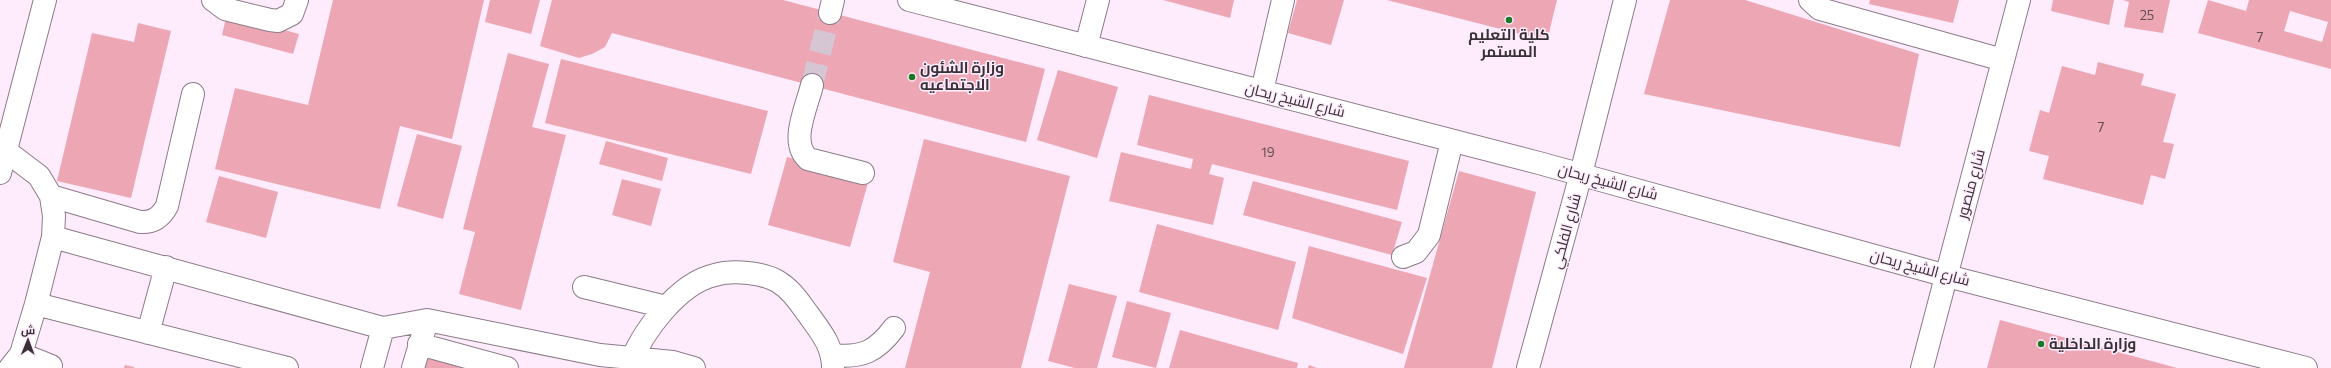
<svg xmlns="http://www.w3.org/2000/svg" width="2331" height="368" viewBox="0 0 2331 368" font-family="Commissioner,Cairo,sans-serif">
	<rect width="100%" height="100%" fill="#feebfb"/>
	<!-- building -->
	<path fill="#eca6b4" fill-rule="evenodd" d="M333 0H484L452 139 400 126 380 209 215 169 235 88 308 105Z
		M490 0H540L531 34 485 22Z
		M552 0H783L1045 69 1026 142 612 33 605 47 592 54 579 58 540 46Z
		M1163 0H1234L1230 18Z
		M1297 0H1344L1331 45 1288 33Z
		M1387 0H1557L1547 41Z
		M1670 0H1745L1919 54 1900 147 1644 94Z
		M1870 0H1959L1953 23 1869 4Z
		M2053 0H2114L2109 25 2051 11Z
		M2123 0H2170L2163 33 2124 27 2129 2Z
		M2208 0 2246 11 2249 0H2331V69L2198 33ZM2290 11 2328 22 2322 42 2284 31Z
		M227 14 299 34 293 54 222 35Z
		M138 23 171 31 131 198 57 181 92 33 134 42Z
		M508 53 549 64 532 127 566 135 521 310 459 294 475 232 463 229Z
		M561 59 768 111 751 174 545 123Z
		M2098 62 2144 74 2141 85 2176 94 2163 142 2174 144 2165 179 2151 175 2143 205 2043 179 2049 156 2029 151 2040 110 2049 113 2062 66 2095 75Z
		M1058 70 1118 87 1097 158 1037 140Z
		M1149 95 1409 161 1397 210 1212 164 1209 174 1224 178 1213 225 1109 201 1121 152 1191 169 1193 159 1137 145Z
		M417 134 462 146 443 219 397 206Z
		M924 139 1070 176 1021 368H905L930 272 893 262Z
		M606 141 668 158 662 181 599 164Z
		M787 157 869 179 850 247 768 225Z
		M1459 171 1536 192 1492 368H1404Z
		M219 176 278 192 266 238 206 222Z
		M622 179 661 189 651 226 612 215Z
		M1253 181 1402 222 1392 255 1243 215Z
		M1157 224 1296 262 1278 330 1139 292Z
		M1309 246 1427 278 1403 354 1292 318Z
		M1069 284 1117 296 1097 368H1075L1048 361Z
		M1127 301 1171 313 1156 368 1112 357Z
		M2000 320 2177 368H1987Z
		M1180 330 1298 363 1297 368H1169Z
		M426 353 482 368H422Z
		M125 365 134 367V368H124Z
		M1309 365 1317 368H1308Z"/>
	<g fill="none" stroke-linecap="round" stroke-linejoin="round">
		<!-- minor-tunnel -->
		<path stroke="#d6c6d4" stroke-width="22" stroke-dasharray="22 11" stroke-linecap="butt" d="M812 85 830 13"/>
		<!-- minor casing -->
		<g stroke="#8c7b89" stroke-width="24">
			<path id="minor" d="M213 0 225 9 270 20 278 21 292 14 297 0
				M1810 0 1820 9 2003 60
				M830 13 833 0
				M1086 46 1098 0
				M812 85C807 107 789 142 808 159L863 173
				M1262 91 1283 0
				M6 151 39 176 51 196 54 216 53 237 36 304 21 354 10 368
				M51 196 140 222C153 223 161 217 167 206L193 94
				M53 237 383 328 427 320 600 355 673 362 694 368
				M1403 257 1416 252 1429 235 1452 141
				M584 287 666 307
				M36 304 287 368
				M148 333 166 267
				M419 344 507 368
				M21 354 51 366 50 368
				M833 355C862 358 876 352 894 328
				M372 368 383 328
				M413 368 424 331
				M629 368C640 334 678 283 715 275 725 272 738 272 748 273 758 274 768 276 777 281 791 289 799 302 808 314 821 332 833 346 833 368
				M1528 368 1581 174 1625 0
				M1922 368 2019 0"/>
		</g>
		<!-- major casing -->
		<g stroke="#8c7b89" stroke-width="24">
			<path id="major" d="M909 0 1539 163 1947 276 2306 368"/>
		</g>
		<!-- highway casing -->
		<g stroke="#8c7b89" stroke-width="24">
			<path id="highway" d="M0 173 45 0"/>
		</g>
		<!-- minor -->
		<use href="#minor" stroke="#fff" stroke-width="22"/>
		<!-- major -->
		<use href="#major" stroke="#fff" stroke-width="22"/>
		<!-- highway -->
		<use href="#highway" stroke="#fff" stroke-width="22"/>
	</g>
	<!-- markers -->
	<g fill="#1b7827" stroke="#feebfb" stroke-width="1.5">
		<circle cx="1509" cy="20" r="4"/>
		<circle cx="912" cy="77" r="4"/>
		<circle cx="2041" cy="344" r="4"/>
	</g>
	<g text-anchor="middle" stroke-width="3" stroke-linejoin="round" paint-order="stroke">
		<!-- number labels -->
		<g font-size="13" fill="#644e56">
			<text x="2147" y="20">25</text>
			<text x="2260" y="42">7</text>
			<text x="2101" y="132">7</text>
			<text x="1268" y="157">19</text>
		</g>
		<!-- poi labels -->
		<g font-size="15" font-weight="bold" fill="#373036" stroke="#feebfb" text-anchor="start">
			<text x="1509" y="40" text-anchor="middle">كلية التعليم<tspan x="1509" dy="17">المستمر</tspan></text>
			<text x="920" y="73">وزارة الشئون<tspan x="920" dy="17">الاجتماعيه</tspan></text>
			<text x="2049" y="349">وزارة الداخلية</text>
		</g>
		<!-- street labels -->
		<g font-size="15" fill="#373036" stroke="#feebfb">
			<text transform="translate(1295 100) rotate(14)" y="5">شارع الشيخ ريحان</text>
			<text transform="translate(1608 182) rotate(15)" y="5">شارع الشيخ ريحان</text>
			<text transform="translate(1971 184) rotate(-75)" y="5">شارع منصور</text>
			<text transform="translate(1566 231) rotate(-75)" y="5">شارع الفلكي</text>
			<text transform="translate(1920 268) rotate(15)" y="5">شارع الشيخ ريحان</text>
		</g>
	</g>
	<!-- north arrow -->
	<g transform="translate(28 340) rotate(1)" stroke="#feebfb" stroke-width="3" paint-order="stroke">
	<path d="M0-3L7 15L0 10L-7 15Z" fill="#373036"/>
	<text y="-6" font-size="11" font-weight="bold" text-anchor="middle" fill="#373036">ش</text>
	</g>
</svg>
